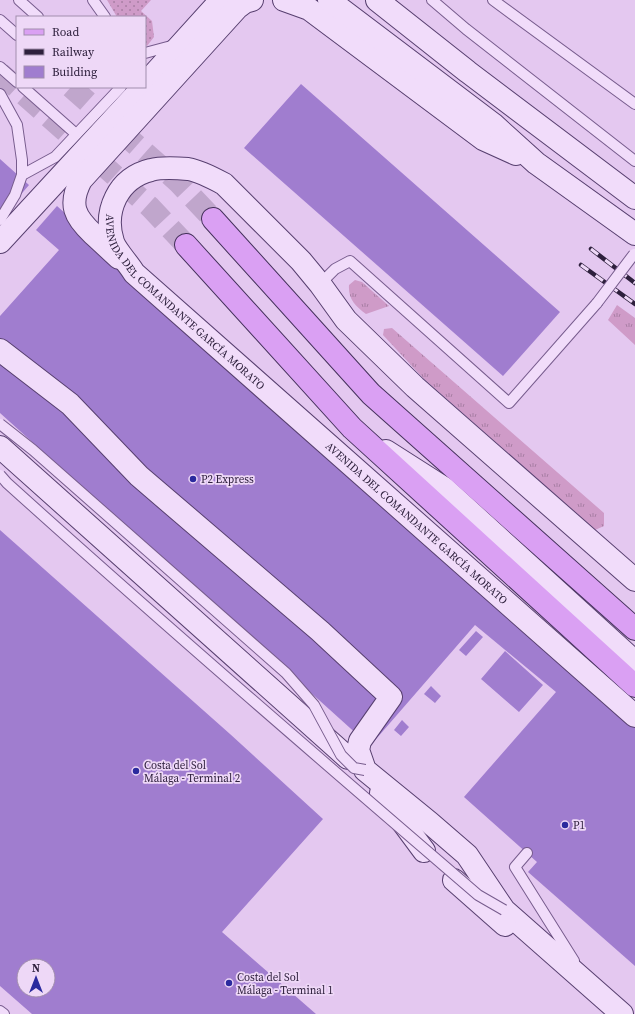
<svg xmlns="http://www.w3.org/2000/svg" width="635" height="1014" viewBox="0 0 635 1014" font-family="'Source Serif 4',serif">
	<defs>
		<pattern id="grass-tufts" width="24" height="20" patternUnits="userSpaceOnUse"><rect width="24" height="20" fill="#cf9bc8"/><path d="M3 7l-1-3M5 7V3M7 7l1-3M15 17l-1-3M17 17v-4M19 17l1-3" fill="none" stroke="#a87ea4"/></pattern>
		<pattern id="park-dots" width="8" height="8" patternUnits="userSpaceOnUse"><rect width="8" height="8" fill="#cf9bc8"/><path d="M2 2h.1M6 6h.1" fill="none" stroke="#a87ea4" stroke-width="1.8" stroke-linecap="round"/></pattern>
	</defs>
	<rect width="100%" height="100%" fill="#e4c8f0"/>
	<!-- grass -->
	<path fill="url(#grass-tufts)" d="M355 280 362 282 389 306 366 314C355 306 348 299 349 285Z
		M617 305 635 318V345L608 320Z
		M392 328 604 513V526L595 530 423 378 383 335 384 329Z"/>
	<!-- park -->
	<path fill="url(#park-dots)" d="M107 0H151L141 11 152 21 154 37 147 46 145 44V17H117Z"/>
	<!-- building -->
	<path fill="#a07dcf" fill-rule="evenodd" d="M301 84 560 312 503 376 244 148Z
		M0 159 29 185 0 219Z
		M57 206 635 722V966L528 872 537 862 464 797 556 692 475 625 370 746 0 413V316L59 250 36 230Z
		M0 530 230 734 323 819 222 932 316 1014H32L0 986ZM24 966H48V990H24Z
		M476 631 483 637 466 656 459 650Z
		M505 651 543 685 519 712 481 679Z
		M431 686 441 696 435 703 424 694Z
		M402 720 409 727 401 736 394 730Z"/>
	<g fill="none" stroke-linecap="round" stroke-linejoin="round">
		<!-- primary-tunnel -->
		<path stroke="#c0a6cc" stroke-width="22" stroke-dasharray="22 11" stroke-linecap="butt" d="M0 73 150 207 186 245
			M71 87 178 182 213 219"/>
		<!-- lane casing -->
		<g stroke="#775c8d" stroke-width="12">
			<path id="lane" d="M19 0 38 17
				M93 0 105 17
				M432 0 466 29 635 161
				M493 0 635 104
				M0 20 17 35
				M145 53 175 45
				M0 67 17 82
				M23 87 76 134
				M0 94 17 125 22 160V175L15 195 0 220
				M22 175 55 157 121 87
				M320 284 335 269 350 261 509 403 597 303
				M527 853 515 867 574 961
				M0 1011 4 1014"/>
		</g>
		<!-- secondary casing -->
		<g stroke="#573f6f" stroke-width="24">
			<g id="secondary">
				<path d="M284 0 309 9 483 139 516 154"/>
				<path d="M329 0 493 124 536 163 635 234"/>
				<path d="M377 0 468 72 635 198"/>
				<path d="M145 84 221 0"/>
				<path d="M0 242 143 87"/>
				<path d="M119 258C110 250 102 242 93 234 75 217 68 205 81 180L237 8 245 2 252 0"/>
				<path d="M0 350 70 404 139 476 320 631 391 697 360 741 358 750 365 770 430 823 467 855 504 910 622 1014"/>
				<path d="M0 447 348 758"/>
				<path d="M386 451 444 488 635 662"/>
				<path id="s1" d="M635 580 415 387 346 320 320 284 301 261 224 184C213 178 200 171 188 169 176 168 162 167 151 170 118 178 103 211 113 242 116 251 129 264 134 273L635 716"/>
				<path d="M381 793 424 851"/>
				<path d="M454 880 505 925"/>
			</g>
		</g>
		<!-- primary casing -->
		<g stroke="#44305b" stroke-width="24">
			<path id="primary" d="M213 219 371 394 635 629
				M186 245 352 428 635 686"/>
		</g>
		<!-- lane -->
		<use href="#lane" stroke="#f1dcfa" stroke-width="10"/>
		<!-- secondary -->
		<use href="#secondary" stroke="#f1dcfa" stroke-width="22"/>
		<!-- primary -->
		<use href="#primary" stroke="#daa0f3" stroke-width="22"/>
		<!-- rail casing -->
		<g stroke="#2e203d" stroke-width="4.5">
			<path id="rail" d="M591 249 635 283
				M581 265 635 304"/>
		</g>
		<!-- rail -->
		<use href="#rail" stroke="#eed8f7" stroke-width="3" stroke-dasharray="9" stroke-linecap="butt"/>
		<!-- lane-bridge casing -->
		<g stroke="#775c8d" stroke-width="12" stroke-linecap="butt">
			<path id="lane-bridge" d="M597 303 634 254
				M0 424 33 450 286 673 314 705 341 755 354 768 365 770
				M0 475 7 483C162 623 320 759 478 895L504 910"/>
		</g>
		<!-- lane-bridge -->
		<use href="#lane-bridge" stroke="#f1dcfa" stroke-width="10"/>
	</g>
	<!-- markers -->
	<g fill="#2b2a9e" stroke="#eed8f7" stroke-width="1.5">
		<circle cx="193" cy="479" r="4"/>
		<circle cx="136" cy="771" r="4"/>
		<circle cx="565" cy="825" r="4"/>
		<circle cx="229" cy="983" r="4"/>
	</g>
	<g text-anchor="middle" stroke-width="3.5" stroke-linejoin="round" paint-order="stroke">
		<!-- street labels -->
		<g font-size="11" fill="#2e203d" stroke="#eed8f7">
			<text dy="4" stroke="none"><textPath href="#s1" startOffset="831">AVENIDA DEL COMANDANTE GARCÍA MORATO</textPath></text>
			<text dy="4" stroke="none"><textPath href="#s1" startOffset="1155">AVENIDA DEL COMANDANTE GARCÍA MORATO</textPath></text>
		</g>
		<!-- poi labels -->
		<g font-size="11" fill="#2e203d" stroke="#eed8f7" text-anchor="start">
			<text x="201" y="483">P2 Express</text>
			<text x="144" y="769">Costa del Sol<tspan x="144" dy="13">Málaga - Terminal 2</tspan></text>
			<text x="573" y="829">P1</text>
			<text x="237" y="981">Costa del Sol<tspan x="237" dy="13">Málaga - Terminal 1</tspan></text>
		</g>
	</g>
	<!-- legend -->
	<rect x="16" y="16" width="130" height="72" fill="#eed8f7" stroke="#a18ead"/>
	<rect x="24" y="29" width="20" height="6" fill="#daa0f3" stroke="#a18ead"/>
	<text x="52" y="36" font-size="12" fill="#2e203d">Road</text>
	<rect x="24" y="49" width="20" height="6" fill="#2e203d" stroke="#a18ead"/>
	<text x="52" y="56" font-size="12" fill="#2e203d">Railway</text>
	<rect x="24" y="66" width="20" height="12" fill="#a07dcf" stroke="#a18ead"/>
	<text x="52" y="76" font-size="12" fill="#2e203d">Building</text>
	<!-- north arrow -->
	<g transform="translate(36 978)"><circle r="19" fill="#eed8f7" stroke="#a18ead"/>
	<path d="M0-3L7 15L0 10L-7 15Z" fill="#2b2a9e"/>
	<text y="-6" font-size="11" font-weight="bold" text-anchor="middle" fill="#2e203d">N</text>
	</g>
</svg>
